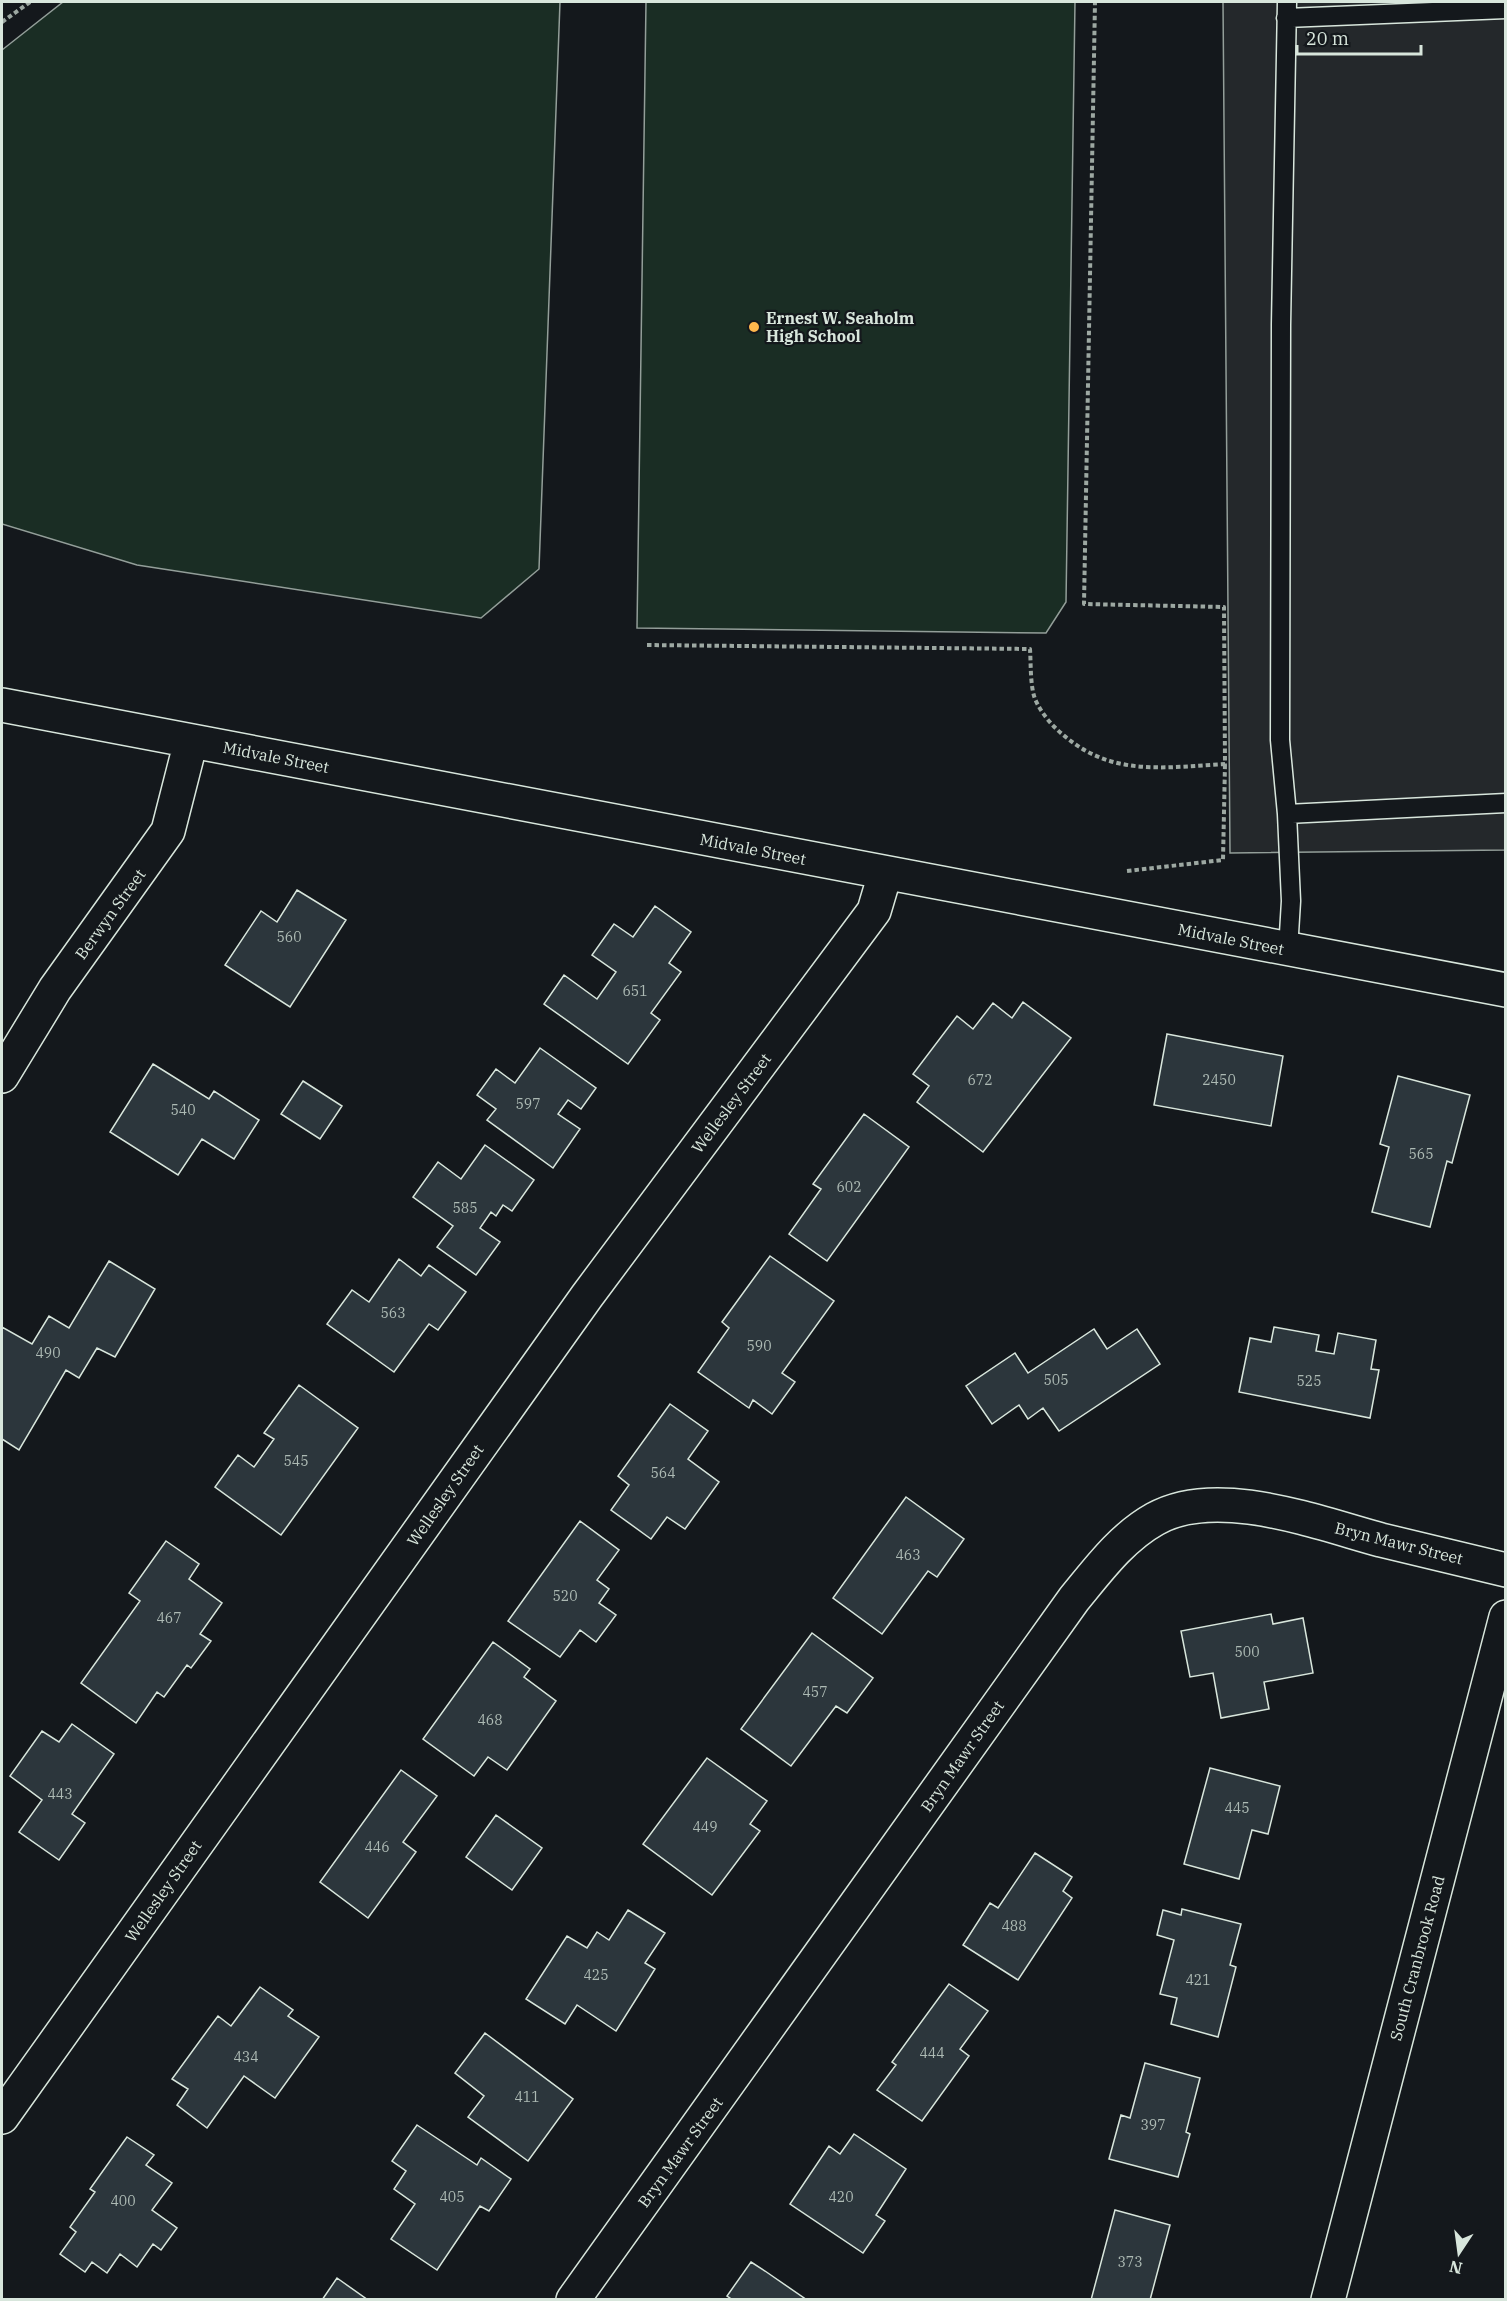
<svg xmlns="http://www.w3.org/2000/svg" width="1507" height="2301" viewBox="0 0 1507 2301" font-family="'IBM Plex Serif',serif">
	<rect width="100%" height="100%" fill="#14181c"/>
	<!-- green -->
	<path fill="#1a2d24" stroke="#939e99" stroke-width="1.5" d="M63 2H560L539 569 481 618 137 565 2 524V50Z
		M646 2H1075L1066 602 1046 633 637 628Z"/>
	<!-- parking -->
	<path fill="#24282b" stroke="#939e99" stroke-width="1.5" d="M1223 2H1505V850L1230 853Z"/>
	<!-- building -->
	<path fill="#2c363c" stroke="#d8e6dc" stroke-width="1.5" d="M297 890 346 920 290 1007 225 965 261 911 277 922Z
		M655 906 691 932 669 963 681 972 651 1013 660 1020 628 1064 544 1004 564 975 597 999 616 972 592 955 614 924 633 937Z
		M1023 1002 1071 1038 983 1152 917 1102 929 1086 913 1074 957 1016 973 1029 993 1003 1012 1018Z
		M1167 1034 1283 1056 1271 1126 1154 1105Z
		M540 1048 596 1088 581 1109 568 1100 558 1114 580 1129 553 1168 487 1120 496 1109 477 1095 496 1069 515 1083Z
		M153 1064 209 1099 214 1091 259 1120 234 1159 202 1139 178 1175 110 1132Z
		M1398 1076 1470 1095 1452 1163 1447 1161 1430 1227 1372 1212 1389 1147 1380 1144Z
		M303 1081 342 1106 320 1139 281 1114Z
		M864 1114 909 1147 827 1261 789 1234 821 1189 813 1184Z
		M485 1145 534 1180 512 1211 503 1205 496 1216 491 1212 480 1228 500 1242 476 1275 437 1247 453 1226 413 1197 438 1162 461 1179Z
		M770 1256 834 1301 782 1373 795 1382 772 1414 753 1400 749 1408 698 1372 729 1328 722 1322Z
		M399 1259 421 1276 429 1265 466 1292 438 1330 429 1324 394 1372 327 1324 352 1290 369 1302Z
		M109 1261 155 1289 115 1357 97 1348 79 1378 66 1370 19 1450 2 1439V1327L32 1344 49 1316 69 1328Z
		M1274 1327 1319 1335 1316 1351 1334 1354 1338 1333 1376 1340 1371 1369 1379 1370 1370 1418 1239 1392 1250 1338 1271 1342Z
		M1094 1329 1107 1349 1137 1329 1160 1364 1059 1431 1043 1408 1028 1419 1019 1405 992 1424 966 1386 1015 1353 1028 1373Z
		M299 1385 358 1428 281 1535 215 1487 238 1455 254 1467 274 1439 264 1433Z
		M670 1404 708 1431 688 1459 719 1482 685 1529 667 1517 651 1539 611 1510 629 1485 618 1476Z
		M906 1497 964 1539 937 1577 928 1571 882 1634 833 1598Z
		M580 1521 619 1550 597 1580 609 1589 599 1603 616 1615 596 1642 580 1630 560 1657 508 1621Z
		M166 1541 199 1564 189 1579 222 1603 200 1634 211 1641 191 1668 187 1665 164 1697 157 1692 136 1723 81 1683 140 1601 129 1593Z
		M1271 1614 1273 1624 1303 1618 1313 1673 1264 1682 1269 1709 1221 1718 1213 1673 1190 1677 1181 1631Z
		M812 1633 873 1678 847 1713 836 1706 791 1766 741 1729Z
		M493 1642 530 1669 524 1677 556 1701 507 1770 488 1757 474 1776 423 1739Z
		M72 1724 114 1754 72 1814 85 1823 59 1860 19 1832 42 1800 10 1776 42 1731 59 1742Z
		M707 1758 767 1801 750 1824 760 1831 712 1895 643 1844Z
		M1210 1768 1280 1786 1268 1834 1252 1830 1239 1879 1184 1864Z
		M401 1770 437 1796 403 1842 416 1852 368 1918 320 1882Z
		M496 1815 542 1848 512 1890 466 1857Z
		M1035 1853 1072 1877 1063 1891 1072 1898 1018 1980 963 1945 990 1903 998 1908Z
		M1182 1909 1241 1924 1230 1965 1236 1967 1218 2037 1171 2024 1177 1998 1160 1994 1174 1940 1157 1935 1163 1910 1181 1915Z
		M628 1910 665 1933 645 1963 655 1969 616 2031 577 2005 565 2024 526 1999 567 1936 587 1948 597 1932 609 1940Z
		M949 1984 988 2011 960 2049 969 2056 922 2121 877 2090 896 2065 892 2062Z
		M260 1987 293 2010 288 2016 319 2037 275 2098 244 2076 207 2128 177 2105 188 2089 172 2079 218 2016 231 2026Z
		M485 2033 573 2099 528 2161 468 2117 484 2096 455 2073Z
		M1145 2063 1200 2078 1186 2132 1190 2134 1178 2177 1109 2159 1121 2115 1130 2118Z
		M417 2125 477 2165 481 2158 511 2179 489 2211 480 2206 437 2270 391 2239 415 2204 394 2189 406 2171 392 2161Z
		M854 2134 906 2169 876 2215 885 2221 863 2253 790 2204 829 2146 840 2154Z
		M127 2137 154 2155 146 2165 172 2183 152 2210 177 2228 161 2250 153 2244 137 2267 120 2254 107 2273 92 2262 85 2272 60 2254 76 2232 70 2227 95 2192 90 2189Z
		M1115 2210 1170 2225 1150 2300H1091Z
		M751 2262 765 2271 807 2300H733L727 2296Z
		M337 2278 368 2300H322Z"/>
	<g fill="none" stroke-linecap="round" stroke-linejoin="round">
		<!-- service casing -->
		<g stroke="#d8e6dc" stroke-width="21">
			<path id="service" d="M1287 2 1281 325 1280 740 1287 814 1291 901 1288 950
				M1286 18 1506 9
				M1287 814 1506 803"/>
		</g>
		<!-- minor casing -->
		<g stroke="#d8e6dc" stroke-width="36">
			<path id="minor" d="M2 705 1506 990
				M2 1076 55 989 168 831 191 741
				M2 2117 587 1296 874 911 885 874
				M573 2300 1074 1599C1098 1570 1121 1538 1155 1519 1217 1484 1318 1523 1381 1540 1423 1550 1464 1560 1506 1570"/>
		</g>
		<!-- tertiary casing -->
		<g stroke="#d8e6dc" stroke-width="36">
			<path id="tertiary" d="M1328 2300 1506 1617"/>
		</g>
		<!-- path -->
		<path stroke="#9da8a2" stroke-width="4" stroke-dasharray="4.5 3" stroke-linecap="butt" d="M2 22 30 2
			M647 645 1030 649C1031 664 1030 685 1035 699 1042 715 1054 728 1067 738 1115 777 1167 767 1225 764L1224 607 1084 604 1095 2
			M1127 871 1223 860 1225 764"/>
		<!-- service -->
		<use href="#service" stroke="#14181c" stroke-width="18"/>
		<!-- minor -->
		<use href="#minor" stroke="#14181c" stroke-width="33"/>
		<!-- tertiary -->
		<use href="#tertiary" stroke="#14181c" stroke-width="33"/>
	</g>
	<!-- markers -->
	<circle fill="#ffb74d" stroke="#14181c" stroke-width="2" cx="754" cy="327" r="6"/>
	<g text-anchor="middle" stroke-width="4.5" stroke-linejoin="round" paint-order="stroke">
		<!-- number labels -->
		<g font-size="14" fill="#adbab4">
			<text x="289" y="942">560</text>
			<text x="635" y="996">651</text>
			<text x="980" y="1085">672</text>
			<text x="1219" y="1085">2450</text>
			<text x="528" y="1109">597</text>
			<text x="183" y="1115">540</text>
			<text x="1421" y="1159">565</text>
			<text x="849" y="1192">602</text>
			<text x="465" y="1213">585</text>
			<text x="393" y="1318">563</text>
			<text x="759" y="1351">590</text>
			<text x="48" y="1358">490</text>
			<text x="1056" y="1385">505</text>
			<text x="1309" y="1386">525</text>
			<text x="296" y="1466">545</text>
			<text x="663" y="1478">564</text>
			<text x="908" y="1560">463</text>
			<text x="565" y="1601">520</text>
			<text x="169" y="1623">467</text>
			<text x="1247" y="1657">500</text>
			<text x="815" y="1697">457</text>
			<text x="490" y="1725">468</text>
			<text x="60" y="1799">443</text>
			<text x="1237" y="1813">445</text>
			<text x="705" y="1832">449</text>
			<text x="377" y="1852">446</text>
			<text x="1014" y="1931">488</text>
			<text x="596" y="1980">425</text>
			<text x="1198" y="1985">421</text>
			<text x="932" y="2058">444</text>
			<text x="246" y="2062">434</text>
			<text x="527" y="2102">411</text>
			<text x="1153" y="2130">397</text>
			<text x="452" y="2202">405</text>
			<text x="841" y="2202">420</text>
			<text x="123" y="2206">400</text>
			<text x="1130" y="2267">373</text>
		</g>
		<!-- poi labels -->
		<g font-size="16" font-weight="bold" fill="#d8e6dc" stroke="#14181c" text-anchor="start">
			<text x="766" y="324">Ernest W. Seaholm<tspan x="766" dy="18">High School</tspan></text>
		</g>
		<!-- street labels -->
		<g font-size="16" fill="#d8e6dc" stroke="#14181c">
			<text transform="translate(276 757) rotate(11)" y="6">Midvale Street</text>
			<text transform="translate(753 849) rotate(11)" y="6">Midvale Street</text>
			<text transform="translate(110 914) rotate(-54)" y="6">Berwyn Street</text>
			<text transform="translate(1231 939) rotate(11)" y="6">Midvale Street</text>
			<text transform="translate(731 1103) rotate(-53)" y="6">Wellesley Street</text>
			<text transform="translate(445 1495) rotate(-55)" y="6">Wellesley Street</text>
			<text transform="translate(1399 1543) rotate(14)" y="6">Bryn Mawr Street</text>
			<text transform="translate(962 1756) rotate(-55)" y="6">Bryn Mawr Street</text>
			<text transform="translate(163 1891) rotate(-55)" y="6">Wellesley Street</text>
			<text transform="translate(1417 1958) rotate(-75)" y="6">South Cranbrook Road</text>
			<text transform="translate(680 2152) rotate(-54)" y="6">Bryn Mawr Street</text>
		</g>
	</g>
	<!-- border -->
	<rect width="1507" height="2301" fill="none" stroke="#d8e6dc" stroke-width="6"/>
	<!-- north arrow -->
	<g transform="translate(1459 2253) rotate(193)" stroke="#14181c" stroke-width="4.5" paint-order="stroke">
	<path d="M0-4.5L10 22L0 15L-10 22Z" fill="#d8e6dc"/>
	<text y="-9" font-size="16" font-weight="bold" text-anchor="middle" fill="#d8e6dc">N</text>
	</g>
	<!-- scale -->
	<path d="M1297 45v9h124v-9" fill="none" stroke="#d8e6dc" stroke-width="3"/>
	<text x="1306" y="45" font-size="18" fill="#d8e6dc" stroke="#14181c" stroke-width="4.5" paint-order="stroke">20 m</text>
</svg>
